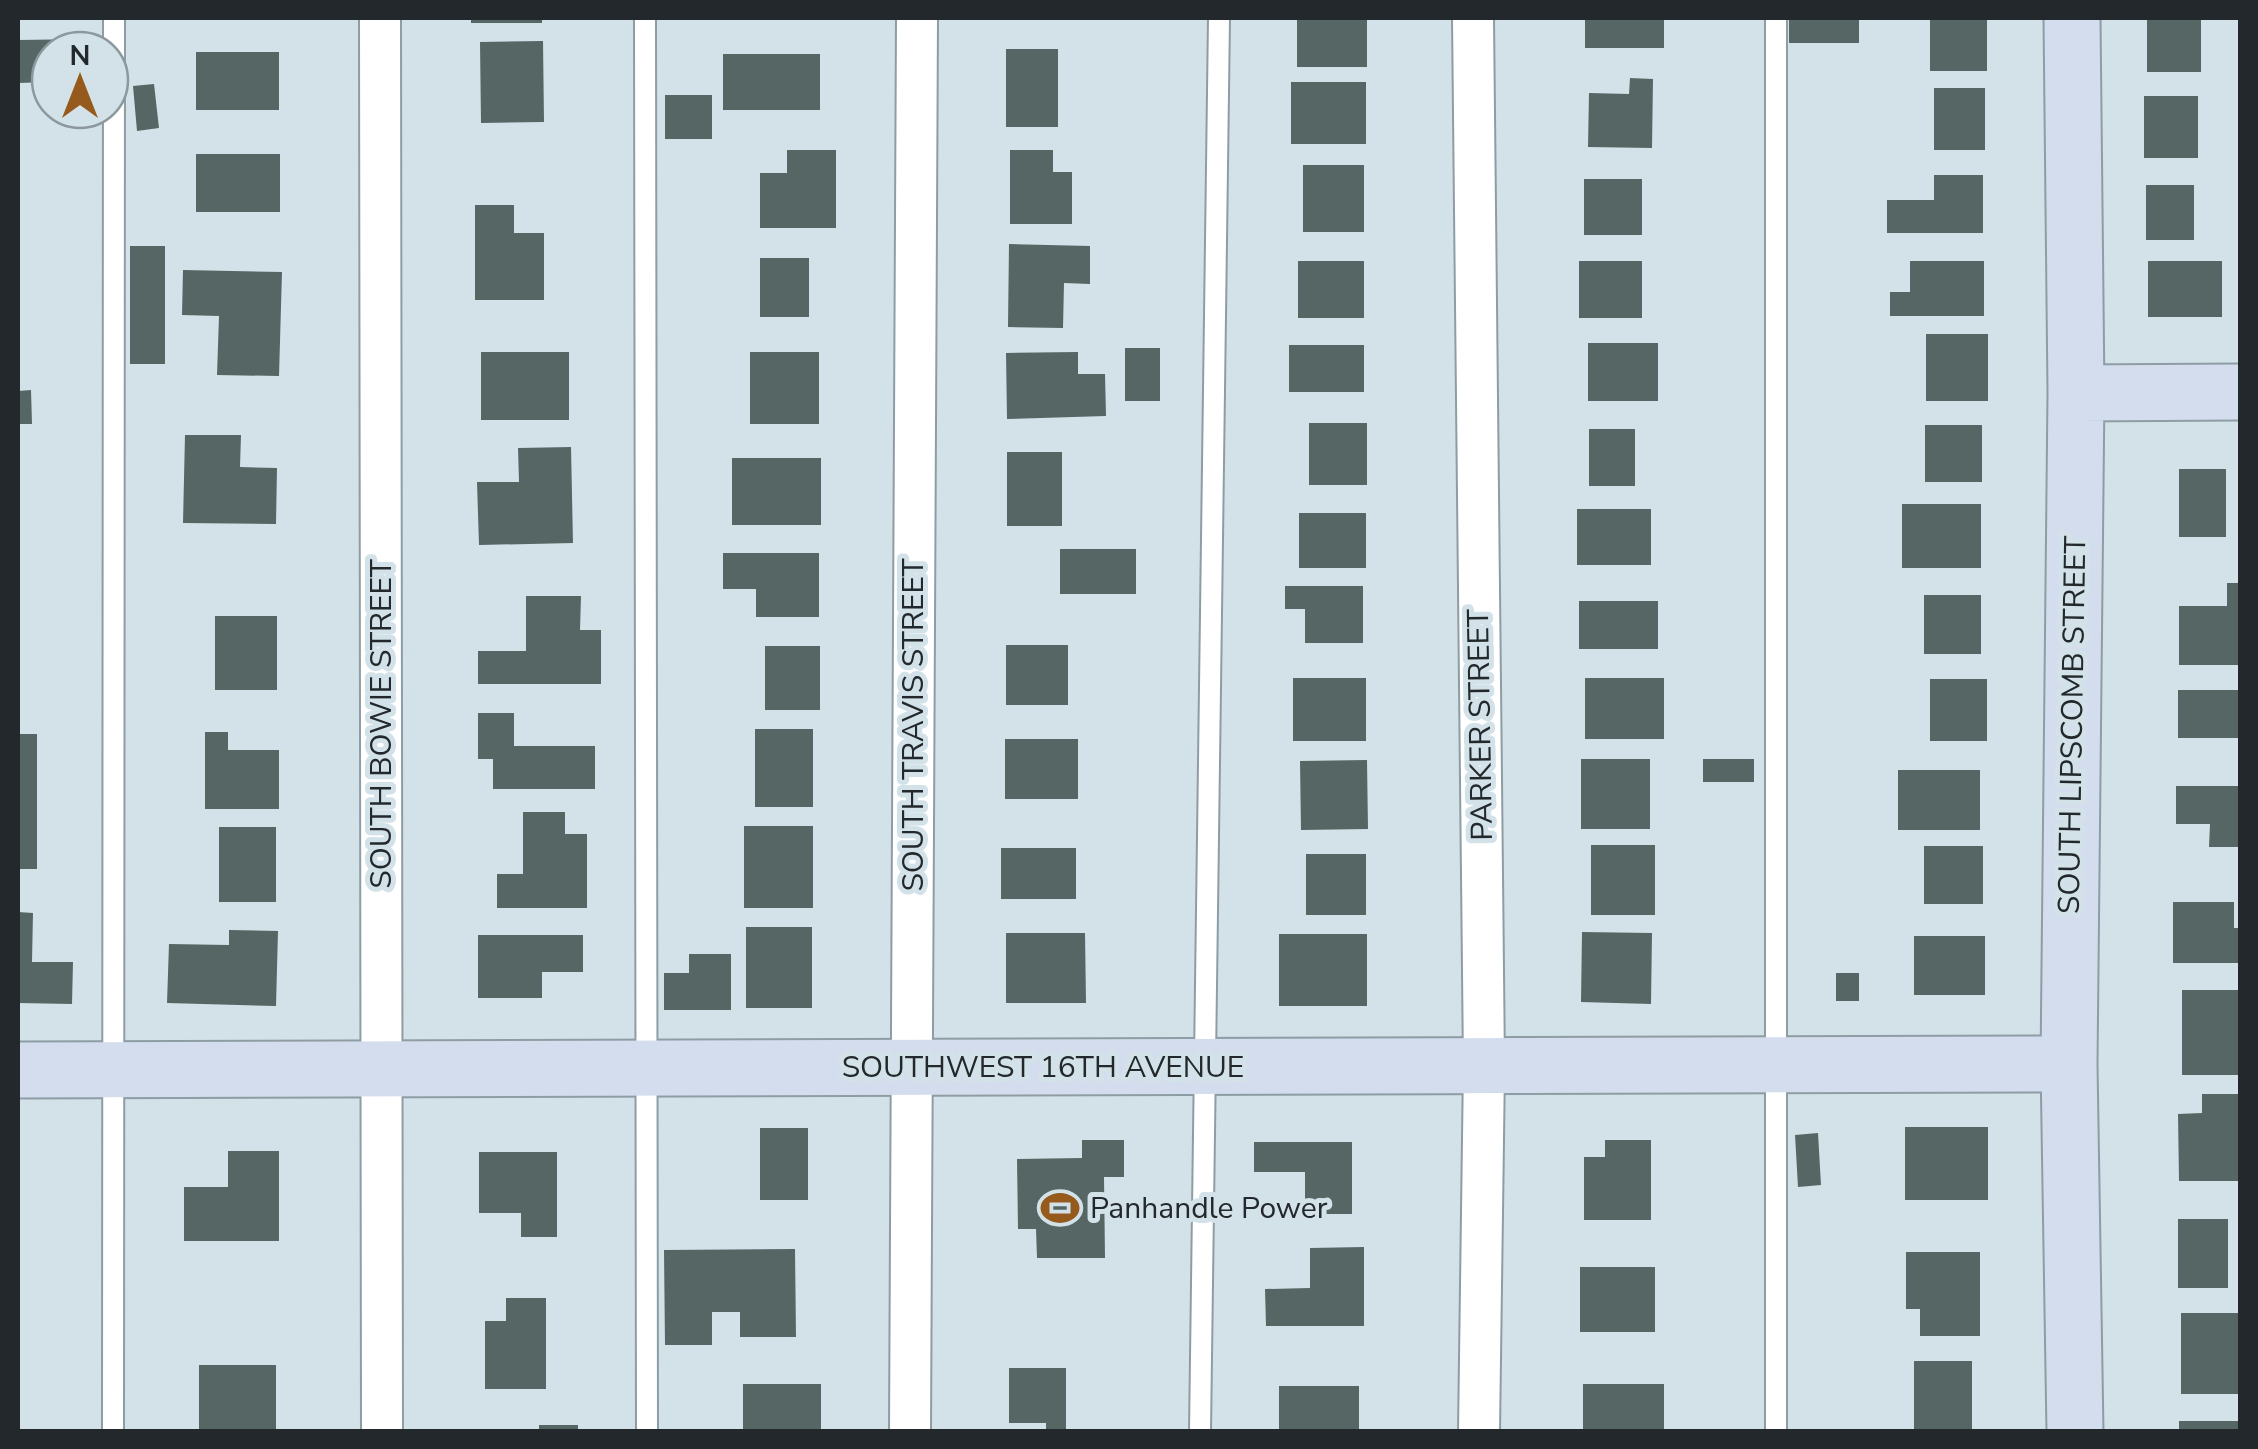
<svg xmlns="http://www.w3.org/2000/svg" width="2258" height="1449" viewBox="0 0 2258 1449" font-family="'Nunito Sans',sans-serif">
	<rect width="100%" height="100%" fill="#d3e2e9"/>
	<!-- building -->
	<path fill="#566665" d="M471 18H542V23H471Z
		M1297 18H1367V67H1297Z
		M1585 18H1664V48H1585Z
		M1789 18H1859V43H1789Z
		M1930 18H1987V71H1930Z
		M2147 18H2201V72H2147Z
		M88 39V50H50V82L18 83V40Z
		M543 41 544 122 481 123 480 42Z
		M1006 49H1058V127H1006Z
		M196 52H279V110H196Z
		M723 54H820V110H723Z
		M1630 78 1653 79 1652 148 1588 147 1589 93 1629 94Z
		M1291 82H1366V144H1291Z
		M154 84 159 128 137 131 133 86Z
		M1934 88H1985V150H1934Z
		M665 95H712V139H665Z
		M2144 96H2198V158H2144Z
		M787 150H836V228H760V173H787Z
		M1010 150H1053V172H1072V224H1010Z
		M196 154H280V212H196Z
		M1303 165H1364V232H1303Z
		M1934 175H1983V233H1887V200H1934Z
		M1584 179H1642V235H1584Z
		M2146 185H2194V240H2146Z
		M475 205H514V233H544V300H475Z
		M1009 244 1090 246V284L1064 283 1063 328 1008 327Z
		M130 246H165V364H130Z
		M760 258H809V317H760Z
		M1298 261H1364V318H1298Z
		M1579 261H1642V318H1579Z
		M1910 261H1984V316H1890V292H1910Z
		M2148 261H2222V317H2148Z
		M183 270 282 272 279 376 217 375 219 316 182 315Z
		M1926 334H1988V401H1926Z
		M1588 343H1658V401H1588Z
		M1289 345H1364V392H1289Z
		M1125 348H1160V401H1125Z
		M481 352H569V420H481Z
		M750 352H819V424H750Z
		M1078 352V374H1105L1106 416 1007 419 1006 353Z
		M31 390 32 424H18V391Z
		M1309 423H1367V485H1309Z
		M1925 425H1982V482H1925Z
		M1589 429H1635V486H1589Z
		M185 435H241L240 467 277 468 276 524 183 523Z
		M571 447 573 543 479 545 477 482H519L518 448Z
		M1007 452H1062V526H1007Z
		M732 458H821V525H732Z
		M2179 469H2226V537H2179Z
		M1902 504H1981V568H1902Z
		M1577 509H1651V565H1577Z
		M1299 513H1366V568H1299Z
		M1060 549H1136V594H1060Z
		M723 553H819V617H756V589H723Z
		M2227 583H2240V665H2179V606H2227Z
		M1285 586H1363V643H1305V609H1285Z
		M1924 595H1981V654H1924Z
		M526 596H581L580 630H601V684H478V651H526Z
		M1579 601H1658V649H1579Z
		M215 616H277V690H215Z
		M1006 645H1068V705H1006Z
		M765 646H820V710H765Z
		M1293 678H1366V741H1293Z
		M1585 678H1664V739H1585Z
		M1930 679H1987V741H1930Z
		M2178 690H2240V738H2178Z
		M478 713H514V746H595V789H493V759H478Z
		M755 729H813V807H755Z
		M205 732H228V750H279V809H205Z
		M18 734H37V869H18Z
		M1005 739H1078V799H1005Z
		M1581 759H1650V829H1581Z
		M1703 759H1754V782H1703Z
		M1367 760 1368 829 1301 830 1300 761Z
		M1898 770H1980V830H1898Z
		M2176 786H2240V847H2209L2210 824H2176Z
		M523 812H565V834H587V908H497V874H523Z
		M744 826H813V908H744Z
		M219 827H276V902H219Z
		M1591 845H1655V915H1591Z
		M1924 846H1983V904H1924Z
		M1001 848H1076V899H1001Z
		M1306 854H1366V915H1306Z
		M2173 902H2234V928H2240V963H2173Z
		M18 912 33 913 32 962H73L72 1004 18 1003Z
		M746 927H812V1008H746Z
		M229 930 278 931 276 1006 167 1003 169 944 229 945Z
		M1582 932 1652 933 1651 1004 1581 1002Z
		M1006 933H1085L1086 1003H1006Z
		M1279 934H1367V1006H1279Z
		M478 935H583V972H542V998H478Z
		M1914 936H1985V995H1914Z
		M689 954H731V1010H664V973H689Z
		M1836 973H1859V1001H1836Z
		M2182 990H2239V1075H2182Z
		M2202 1094H2240V1181H2179L2178 1114 2202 1113Z
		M1905 1127H1988V1200H1905Z
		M760 1128H808V1200H760Z
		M1818 1133 1821 1185 1798 1187 1795 1135Z
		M1082 1140H1124V1177H1104L1105 1258H1037L1036 1229H1018L1017 1159 1082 1158Z
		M1605 1140H1651V1220H1584V1157H1605Z
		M1254 1142H1352V1214H1305V1172H1254Z
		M228 1151H279V1241H184V1187H228Z
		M479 1152H557V1237H521V1213H479Z
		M2178 1219H2228V1288H2178Z
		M1364 1247V1326H1266L1265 1289 1310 1288V1248Z
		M795 1249 796 1337H740V1312H712V1345H665L664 1250Z
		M1906 1252H1980V1336H1920V1309H1906Z
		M1580 1267H1655V1332H1580Z
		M506 1298H546V1389H485V1321H506Z
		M2181 1313H2238V1394H2181Z
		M1914 1361H1972V1431H1914Z
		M199 1365H276V1432H199Z
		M1009 1368H1066V1432H1046V1423H1009Z
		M743 1384H821V1432H743Z
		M1583 1384H1664V1432H1583Z
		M1279 1386H1359V1432H1279Z
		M2179 1421H2240V1432H2179Z
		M539 1425H578V1432H539Z"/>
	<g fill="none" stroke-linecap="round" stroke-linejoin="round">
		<!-- lane casing -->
		<g stroke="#8e9da3" stroke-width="24">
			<path id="lane" d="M645 18 647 1432
				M1776 18V1432
				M113 1432 114 18
				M1200 1432 1219 18"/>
		</g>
		<!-- street casing -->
		<g stroke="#8e9da3" stroke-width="44">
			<path id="street" d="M380 18 382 1432
				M1473 18 1484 1066 1479 1432
				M910 1432 917 18"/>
		</g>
		<!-- secondary casing -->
		<g stroke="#8e9da3" stroke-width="59">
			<path id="secondary" d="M2072 18 2076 393 2069 1064 2075 1432
				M2076 393 2240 392
				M18 1070 2069 1064"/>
		</g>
		<!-- lane -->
		<use href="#lane" stroke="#fff" stroke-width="20"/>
		<!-- street -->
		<use href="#street" stroke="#fff" stroke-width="40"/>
		<!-- secondary -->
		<use href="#secondary" stroke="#d3ddee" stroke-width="55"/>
	</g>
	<!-- icons -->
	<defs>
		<g id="stadium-bare" transform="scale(3)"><path d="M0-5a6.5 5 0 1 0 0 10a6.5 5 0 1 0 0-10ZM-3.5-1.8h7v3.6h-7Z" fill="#965a1c" stroke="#d3e2e9" stroke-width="2.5" paint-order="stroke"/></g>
	</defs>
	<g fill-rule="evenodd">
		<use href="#stadium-bare" x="1060" y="1208"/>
	</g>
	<g text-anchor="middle" stroke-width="10" stroke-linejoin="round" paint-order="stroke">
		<!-- street labels -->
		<g font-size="30" fill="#22282b" stroke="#d3e2e9">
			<text transform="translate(381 724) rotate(-90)" y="10">SOUTH BOWIE STREET</text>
			<text transform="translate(913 725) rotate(-90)" y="10">SOUTH TRAVIS STREET</text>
			<text transform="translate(1480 725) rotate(-91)" y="10">PARKER STREET</text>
			<text transform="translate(2072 725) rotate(-89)" y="10">SOUTH LIPSCOMB STREET</text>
			<text x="1043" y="1077">SOUTHWEST 16TH AVENUE</text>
		</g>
		<!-- poi labels -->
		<g font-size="30" fill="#22282b" stroke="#d3e2e9" text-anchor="start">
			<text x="1090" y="1218">Panhandle Power</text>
		</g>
	</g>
	<!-- border -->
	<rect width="2258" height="1449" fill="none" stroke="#22282b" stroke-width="40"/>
	<!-- north arrow -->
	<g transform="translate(80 80)"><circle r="48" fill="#d3e2e9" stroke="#8c989d" stroke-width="2.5"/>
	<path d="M0-8L18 38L0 25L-18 38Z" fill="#965a1c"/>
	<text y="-15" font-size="28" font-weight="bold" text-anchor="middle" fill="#22282b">N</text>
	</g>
</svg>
